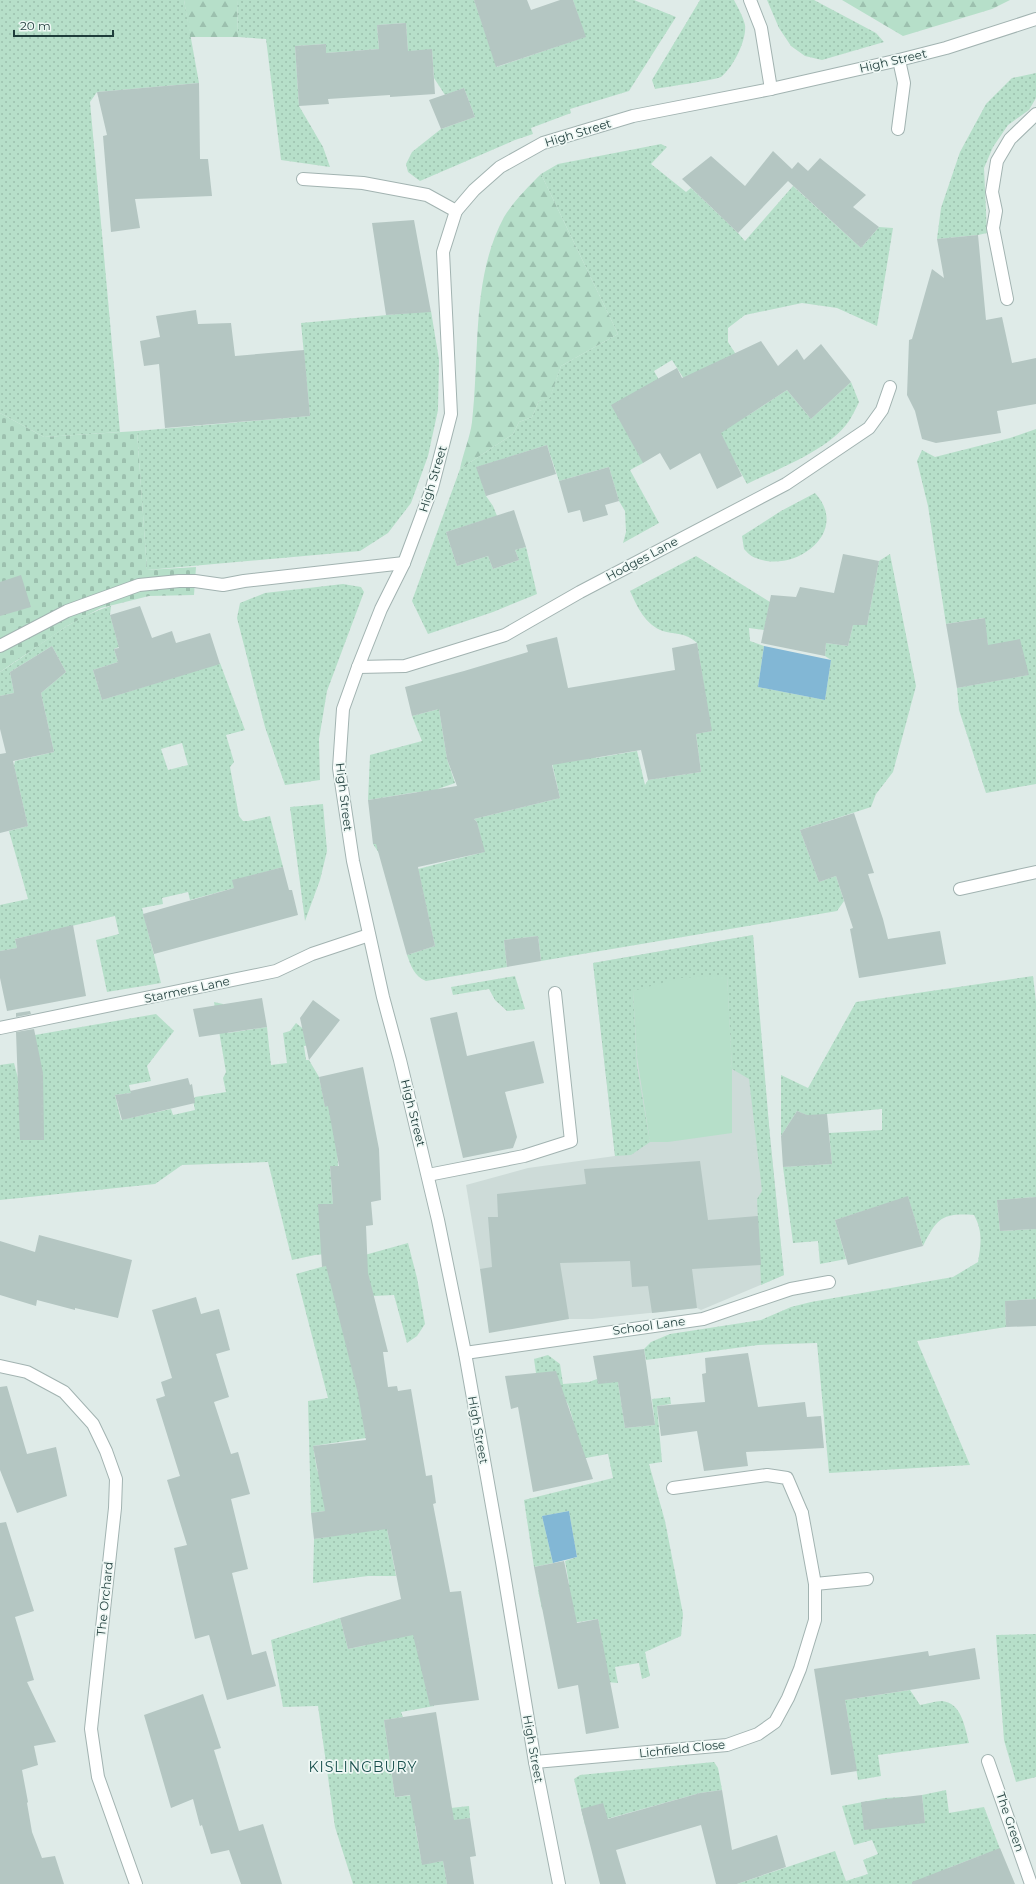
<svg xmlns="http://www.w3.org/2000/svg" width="1036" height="1884" viewBox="0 0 1036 1884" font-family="Montserrat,sans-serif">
	<defs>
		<pattern id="grass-dots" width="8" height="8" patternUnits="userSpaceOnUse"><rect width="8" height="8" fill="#b6dfc9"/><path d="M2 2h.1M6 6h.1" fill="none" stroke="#9cc0ae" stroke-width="1.8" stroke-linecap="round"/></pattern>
		<pattern id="forest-firs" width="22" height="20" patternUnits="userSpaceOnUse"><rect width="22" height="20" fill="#b6dfc9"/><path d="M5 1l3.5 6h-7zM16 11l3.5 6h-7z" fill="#9cc0ae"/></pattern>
		<pattern id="cemetery-stones" width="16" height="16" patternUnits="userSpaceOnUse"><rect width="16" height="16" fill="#b6dfc9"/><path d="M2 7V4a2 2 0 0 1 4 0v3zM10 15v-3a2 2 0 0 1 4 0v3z" fill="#9cc0ae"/></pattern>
	</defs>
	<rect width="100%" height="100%" fill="#dfebe8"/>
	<!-- built -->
	<path fill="#cddbd8" d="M753 935 763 1066 784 1275 701 1310 697 1308 592 1319H569L480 1269 466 1185 528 1168 615 1156 593 963Z"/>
	<!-- grass -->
	<path fill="url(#grass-dots)" fill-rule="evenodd" d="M0 0H184L199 83 97 92 90 102 120 432 44 437 0 413Z
		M237 0H474L497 67 585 37 573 0H634L676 17 629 91 570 109 571 113 531 128 533 134 515 140 420 181 408 172 406 164 412 152 441 129 475 117 464 88 445 95 434 78 432 50 408 51 406 23 377 25 379 49 326 53 325 44 295 46 299 106 323 147 330 167 281 160 266 39 238 37Z
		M700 0H734C738 8 743 16 745 25 747 40 733 68 721 77 716 80 665 87 655 89L652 80Z
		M767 0H814L876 33 884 42 822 60 805 56 791 46 779 28Z
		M1036 73V98L1029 110 1008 125 993 147 984 168 987 233 978 235 937 239 941 208 960 152 986 104 1012 78Z
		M661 144 667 147 651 164 686 192 691 188 738 233 745 241 793 186 861 248 879 227 893 228 877 326 837 308 802 303 745 315 728 328V342L735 353V392L747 416 787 390 811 419 851 382 859 402C856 408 853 415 849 421 829 450 778 469 747 484L729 451 672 360 654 371 675 409 643 463 630 470 659 523 623 543 626 532 625 511 619 501 609 467 559 481 547 445 477 467 486 496 493 506 497 516 446 532 457 566 488 556 493 569 519 560 515 550 526 547 537 594 493 612 428 634 412 601 460 469 513 434 519 422 532 417 539 401 550 397 561 366 618 334 541 174 558 164Z
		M431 311 439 360 438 410 428 456 411 503 388 533 360 551 147 570 137 431 310 416 301 323Z
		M1036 429V784L986 793 959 710 957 688 1028 675 988 645 984 618 946 624 928 506 917 461 922 450 935 457 1010 438Z
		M815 493C851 532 795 574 756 558 751 557 747 552 744 549L742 536 781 511Z
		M890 554 916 686 893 772 876 794 871 807 800 830 819 882 836 876 844 901 837 911 541 961 538 936 504 940 507 967 426 981C414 976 411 966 407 955L435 946 418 869 484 852 477 822 474 819 560 798 545 732 587 723 596 758 637 751 645 785 648 780 701 772 696 734 711 731 697 643C685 632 677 635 663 631 645 625 637 606 630 591L696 556 770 602 764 630 749 628 750 641 764 646 758 687 825 700 831 660 825 656 826 643 848 646 853 625H867L879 561Z
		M343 584 361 587 364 592 327 691 319 739 320 780 285 785 265 727 237 618 240 603 265 593Z
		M111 606 110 615 119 647 114 649 118 662 93 670 102 700 220 663 245 730 226 735 234 762 230 767 239 816 243 821H248L270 816 283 867 250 876 234 888 190 900 188 892 162 898 163 904 142 908 161 983 107 992 96 940 119 934 115 916 15 939 17 948 0 951V905L28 899 9 831 28 826 14 766 15 761 54 752 41 693 66 672 52 646 10 672 14 693 0 696V672C36 650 69 618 111 606ZM182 743 188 765 168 770 161 749Z
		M439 709 447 759 455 783 438 789 450 830 379 853 373 844 402 840V832L413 831 411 817 426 814 425 804 418 806 417 792 368 800 370 755 422 741 412 716Z
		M323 804 327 851 320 880 305 921 290 807Z
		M753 935 770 1137 784 1275 761 1285 757 1199 762 1191 749 1079 732 1069 727 975 633 991 637 1066 650 1142 631 1155 615 1156 593 963Z
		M515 976 525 1009 507 1011 495 1000 489 989 453 995 451 987Z
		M1033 976 1036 1002V1197L997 1200 1000 1231 1036 1229V1299L1005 1301 1006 1327 917 1341 970 1465 829 1473 817 1343 758 1345 646 1360 644 1349 651 1342 670 1334 761 1320 791 1307 811 1302 953 1277 978 1262C981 1245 983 1231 974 1215 942 1213 937 1218 923 1246L908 1197 835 1220 846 1259 820 1264 818 1241 793 1243 783 1167 832 1164 829 1133 882 1130V1109L827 1114V1124L797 1111 781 1136V1075L808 1088 856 1002Z
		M214 1002 223 1004 228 1033 267 1027 271 1065 287 1063 283 1033 290 1031 296 1023 322 1044 304 1046 306 1060H309L319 1077 325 1106 335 1103 338 1166H330L333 1204H319L338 1253 315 1255 292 1260 268 1162 182 1165 155 1184 0 1200V1065L14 1063 18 1078 35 1035 156 1014 174 1031 147 1066 151 1081 129 1085 131 1093 115 1095 121 1120 171 1109 173 1115 195 1110 193 1100 195 1097 226 1092 223 1078 226 1072Z
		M408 1243 417 1278 425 1324 417 1336 407 1343 394 1295 373 1296 359 1393 366 1438 313 1446 317 1470 340 1509 311 1513 308 1401 328 1398 296 1274Z
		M548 1355 560 1364 563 1384 589 1382 597 1379 618 1382 625 1428 655 1425 652 1399 670 1397 671 1404 657 1406 662 1462 649 1464 665 1521 683 1614 681 1636 645 1652 650 1676 642 1679 639 1663 615 1667 618 1683 596 1681 590 1649 603 1647 598 1619 572 1623 542 1609 538 1590 569 1584 565 1561 577 1557 569 1511 542 1516 553 1563 534 1567 524 1500 613 1478 608 1454 580 1459C575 1438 575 1415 564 1397L536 1373 534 1359Z
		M385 1528 387 1529 396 1576H368L313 1583 314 1539Z
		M340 1618 348 1649 367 1645 364 1631 417 1618 438 1642 469 1638V1649L433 1698 434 1706 401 1712 403 1717 384 1720 395 1797 449 1791 451 1808 469 1806 470 1818 415 1826 422 1864 443 1861 447 1884H353L335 1827 318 1706 283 1707 271 1640Z
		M1036 1634V1777L1016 1782 1004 1740 996 1635Z
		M910 1690 920 1705C927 1704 935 1701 942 1701 962 1703 965 1728 969 1743L878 1755 881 1776 858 1780 845 1700Z
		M714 1762 718 1768 722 1790 700 1793 585 1825 574 1779 580 1775Z
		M946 1790 949 1813 984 1807 1002 1854H985L948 1868 935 1884H737L835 1851 846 1881 868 1874 863 1860 878 1854 872 1840 854 1845 842 1806 884 1798 903 1797 925 1823 922 1795Z"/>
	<!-- forest -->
	<path fill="url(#forest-firs)" d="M184 0H237L238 37H190Z
		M842 0H1010L992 9 903 36Z
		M541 174 618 334 561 366 550 398 539 401 532 417 519 422 513 434 460 469C463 453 470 438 472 422 480 355 471 278 504 217 514 201 528 187 541 174Z"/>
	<!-- cemetery -->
	<path fill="url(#cemetery-stones)" d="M0 413 44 437 137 431 147 570 196 567 194 595 149 596 101 608 67 626 0 672Z"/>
	<!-- park -->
	<path fill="#b6dfc9" d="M727 975 732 1069V1133L668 1142H650L637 1057 633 991 680 978Z"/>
	<!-- water -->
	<path fill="#82b7d5" d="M764 646 831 660 825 700 758 687Z
		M569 1511 577 1557 553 1563 542 1516Z"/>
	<!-- building -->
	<path fill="#b4c6c2" d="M474 0H527L531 10 560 0H573L586 37 496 67Z
		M406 23 408 51 432 49 435 94 390 97V95L328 99 329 104 299 106 295 46 326 44V53L379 49 377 25Z
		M199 83 200 159H208L212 196 135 199 140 228 111 232 103 136 107 135 97 92Z
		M464 88 475 117 441 129 429 100Z
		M773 151 792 169 798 162 808 171 820 158 866 195 853 207 879 227 861 248 788 181 738 233 682 179 711 156 745 186Z
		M414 220 431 312 386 315 372 223Z
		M978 235 986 320 1002 317 1012 363 1036 358V404L997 411 1001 433 936 443 922 439 915 411 907 395 909 340 912 339 932 269 944 278 937 239Z
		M196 310 198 324 231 323 235 356 304 350 310 416 165 428 159 364 144 366 140 341 160 337 156 316Z
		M761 341 778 366 797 349 804 360 821 344 851 382 811 419 787 390 721 433 742 476 717 489 700 453 670 470 660 453 643 463 611 405 677 368 682 378Z
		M547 445 556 474 486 496 476 467Z
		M609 467 619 501 605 505 608 515 583 522 580 510 568 513 559 481Z
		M514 510 526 547 515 550 519 560 493 569 488 556 457 566 446 532Z
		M843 554 879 561 867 625H853L848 646 826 643 825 656 761 643 771 595 796 597 800 587 834 593Z
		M21 575 31 607 0 616V582Z
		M140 606 152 638 172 631 176 643 210 633 220 664 102 700 93 670 118 662 114 649 119 648 110 615Z
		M985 618 988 645 1020 639 1029 675 957 688 946 624Z
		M557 637 568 688 675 670 672 648 697 643 712 731 696 734 701 772 648 780 641 750 552 765 560 798 474 819 477 822 485 852 418 867 435 946 407 955 376 844H373L368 800 457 786 447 759 439 709 412 716 405 687 464 671 528 652 526 645Z
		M52 646 66 672 41 693 54 752 13 761 28 826 0 833V754L6 753 0 729V696L14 693 10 672Z
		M854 813 874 873 868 874 883 919 888 939 940 931 946 964 859 978 850 929 853 928 836 876 819 882 800 830Z
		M283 867 289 890H292L298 915 154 954 143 914 234 888 232 880Z
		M73 925 86 996 7 1011 0 978V951L17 948 15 939Z
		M538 936 541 961 507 967 504 940Z
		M262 998 267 1027 199 1037 193 1009Z
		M313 1000 340 1020 309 1060 300 1018Z
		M30 1011 31 1014 16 1017V1013Z
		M457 1012 467 1056 534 1041 544 1083 505 1092 517 1137 513 1148 463 1158 430 1018Z
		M34 1029 43 1073 44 1140H20L16 1032Z
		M363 1067 379 1149 381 1200 371 1202 373 1225 366 1226 368 1273 388 1352H383L388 1387 397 1386 398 1391 411 1389 426 1476 432 1475 436 1503 433 1504 450 1592 461 1591 479 1700 430 1706 413 1635 348 1649 340 1618 401 1599 387 1529 314 1539 311 1513 325 1511 313 1446 366 1440 358 1394 326 1266 322 1267 318 1204H333L330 1166H339L328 1106 325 1107 319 1077Z
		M188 1078 190 1085 192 1084 195 1103 122 1120 115 1095 131 1093 130 1091Z
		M797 1111 807 1115 827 1114 832 1164 783 1167 781 1136Z
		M700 1161 708 1220 758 1216 761 1265 692 1269 697 1308 652 1313 648 1286 632 1287 630 1261 560 1263 569 1319 489 1333 480 1269 492 1267 488 1217H498L497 1194 586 1184 584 1169Z
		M908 1196 923 1246 848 1265 835 1220Z
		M1036 1197V1229L1000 1231 997 1200Z
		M39 1235 132 1260 118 1318 75 1308V1310L37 1300 36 1306 0 1295V1241L35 1252Z
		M196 1297 201 1314 219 1309 230 1350 216 1354 229 1397 214 1402 231 1454 238 1452 250 1494 231 1499 248 1569 232 1573 252 1655 266 1651 276 1686 227 1700 209 1635 195 1639 174 1548 187 1545 167 1480 180 1476 156 1399 165 1396 161 1382 172 1378 152 1310Z
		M1036 1299V1326L1006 1327 1005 1301Z
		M644 1349 655 1425 625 1428 618 1382 598 1384 593 1356Z
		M748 1353 758 1407 805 1402 807 1417 821 1416 824 1448 746 1452 748 1466 704 1471 697 1431 661 1436 657 1406 705 1402 702 1374 706 1373 705 1358Z
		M556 1371 593 1479 533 1492 518 1407 511 1409 505 1376Z
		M7 1386 27 1454 56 1447 67 1496 17 1513 0 1470V1387Z
		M6 1522 34 1611 15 1617 34 1680 27 1682 56 1742 34 1746 38 1765 22 1770 28 1802 27 1803 32 1832 42 1858 55 1856 64 1884H0V1523Z
		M564 1561 577 1623 598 1619 619 1728 586 1734 578 1685 558 1689 534 1567Z
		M975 1648 980 1679 845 1700 857 1771 831 1775 814 1669 928 1651 929 1656Z
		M203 1694 221 1748 214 1750 239 1831 263 1824 282 1884H241L229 1850 211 1854 202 1825 200 1826 193 1799 171 1808 144 1715Z
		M436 1712 454 1820 470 1818 476 1856 470 1857 474 1884H447L443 1861 422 1865 410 1795 395 1797 384 1720Z
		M722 1790 732 1850 777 1835 786 1867 737 1884H716L701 1825 616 1850 626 1884H600L581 1809 603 1803 608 1819 700 1793Z
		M922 1795 925 1823 864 1830 861 1802Z
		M1000 1848 1015 1884H912V1882Z"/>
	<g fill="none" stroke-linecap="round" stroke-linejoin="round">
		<!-- service casing -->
		<g stroke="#a2b3b1" stroke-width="14">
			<path id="service" d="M898 129 904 83 899 60
				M303 179 363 183 427 195 456 211
				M1007 299 993 228 996 211 992 192 997 161 1010 139 1036 114
				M0 646 67 611 139 585 179 581H195L223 585 244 581 404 563
				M960 889 1036 872
				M428 1175 524 1156 571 1141 555 993
				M673 1488 767 1475 787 1478 802 1513
				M988 1761 1031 1884"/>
		</g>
		<!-- minor casing -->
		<g stroke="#a2b3b1" stroke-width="14">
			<path id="minor" d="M750 0 761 28 771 89
				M358 667 405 666 505 635 580 592 786 484 869 428 882 410 890 387
				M0 1028 276 971 312 954 369 935
				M465 1353 703 1319 791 1289 829 1282
				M0 1366 27 1372 64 1392 93 1424 106 1451 116 1479 115 1508 91 1729 98 1777 136 1884
				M815 1584 867 1579
				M535 1762 727 1745 758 1734 775 1722 788 1698 800 1669 815 1620V1584L802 1513"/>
		</g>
		<!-- tertiary casing -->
		<g stroke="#a2b3b1" stroke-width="14">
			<path id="tertiary" d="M559 1884 535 1762 502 1562 465 1353 438 1220 400 1060 383 997 353 861 339 768 343 709 358 667 381 609 404 563 432 488 451 414 443 252 456 211 474 190 500 167 543 143 633 116 771 89 899 60 946 48 1036 19"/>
		</g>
		<!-- service -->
		<use href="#service" stroke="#fff" stroke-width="12"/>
		<!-- minor -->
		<use href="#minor" stroke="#fff" stroke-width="12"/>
		<!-- tertiary -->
		<use href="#tertiary" stroke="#fff" stroke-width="12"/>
	</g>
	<g text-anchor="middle" stroke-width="3.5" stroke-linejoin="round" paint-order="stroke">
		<!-- street labels -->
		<g font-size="12" fill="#1f3d3b" stroke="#eff8f5">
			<text transform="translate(893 61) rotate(-13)" y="4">High Street</text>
			<text transform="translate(578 133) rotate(-17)" y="4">High Street</text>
			<text transform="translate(433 479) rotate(-73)" y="4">High Street</text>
			<text transform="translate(642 559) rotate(-28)" y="4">Hodges Lane</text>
			<text transform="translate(344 797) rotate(83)" y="4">High Street</text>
			<text transform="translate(187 990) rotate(-12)" y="4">Starmers Lane</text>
			<text transform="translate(413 1113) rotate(76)" y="4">High Street</text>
			<text transform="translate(649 1326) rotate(-8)" y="4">School Lane</text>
			<text transform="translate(478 1430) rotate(80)" y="4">High Street</text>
			<text transform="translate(105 1599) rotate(-84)" y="4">The Orchard</text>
			<text transform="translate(533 1749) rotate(80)" y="4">High Street</text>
			<text transform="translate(682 1749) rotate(-6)" y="4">Lichfield Close</text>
			<text transform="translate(1010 1822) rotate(71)" y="4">The Green</text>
		</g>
		<!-- quarter labels -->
		<g font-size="14" letter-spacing="1" fill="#19504e" stroke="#eff8f5">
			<text x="363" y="1772">KISLINGBURY</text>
		</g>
	</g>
	<!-- scale -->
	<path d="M14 30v6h99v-6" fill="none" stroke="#1f3d3b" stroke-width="2"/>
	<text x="20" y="30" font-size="12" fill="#1f3d3b" stroke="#eff8f5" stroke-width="3" paint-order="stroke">20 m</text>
</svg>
